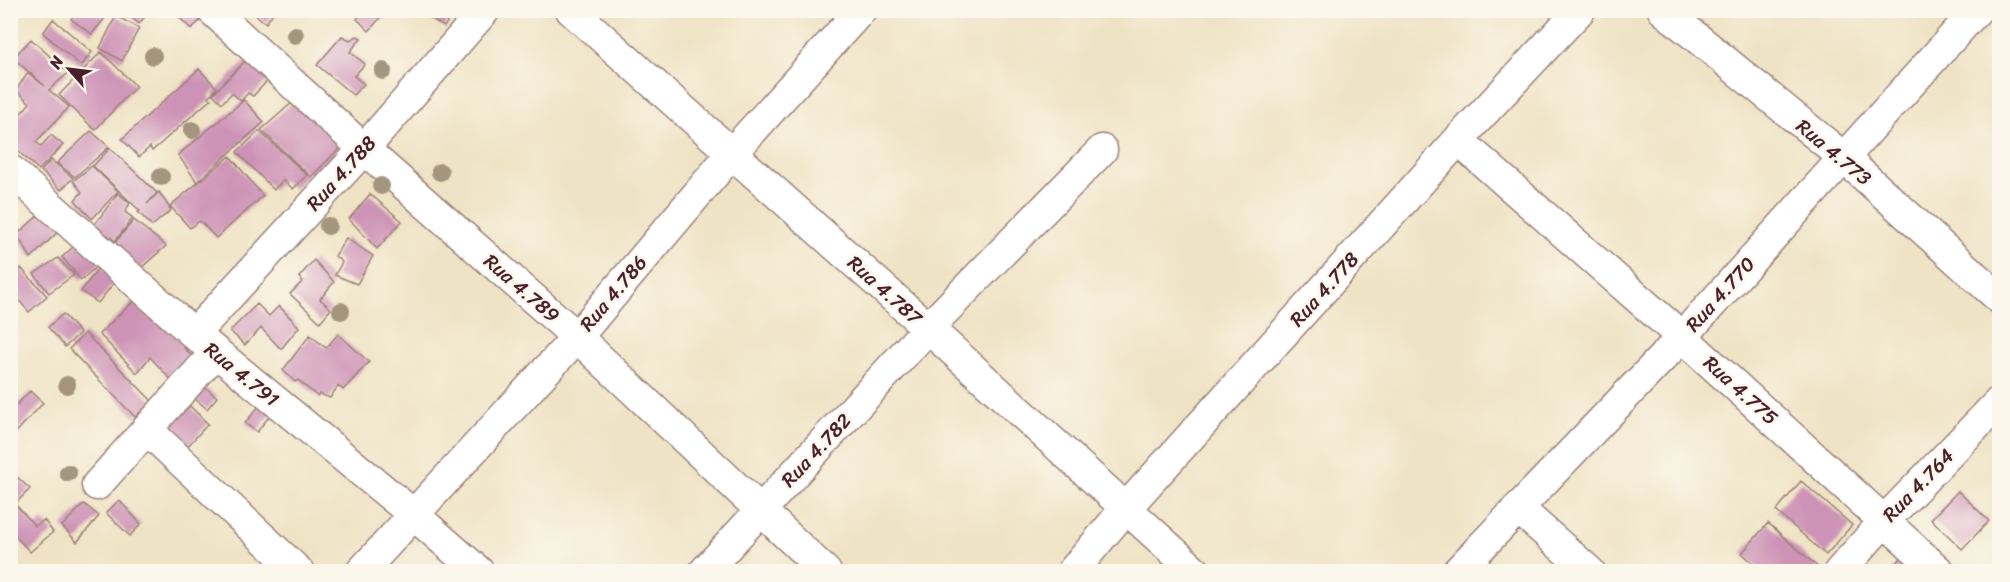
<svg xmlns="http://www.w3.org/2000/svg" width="2010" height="582" viewBox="0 0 2010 582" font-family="Sriracha,sans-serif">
	<rect width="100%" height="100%" fill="#fbf7ec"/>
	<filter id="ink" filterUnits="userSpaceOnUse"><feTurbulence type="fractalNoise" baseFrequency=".0167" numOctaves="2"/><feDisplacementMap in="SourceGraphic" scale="12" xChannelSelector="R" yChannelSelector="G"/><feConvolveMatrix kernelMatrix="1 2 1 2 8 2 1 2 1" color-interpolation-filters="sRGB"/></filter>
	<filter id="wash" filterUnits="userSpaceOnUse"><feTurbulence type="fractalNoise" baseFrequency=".008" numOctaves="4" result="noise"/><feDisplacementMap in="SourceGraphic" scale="24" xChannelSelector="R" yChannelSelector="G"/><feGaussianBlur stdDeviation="1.35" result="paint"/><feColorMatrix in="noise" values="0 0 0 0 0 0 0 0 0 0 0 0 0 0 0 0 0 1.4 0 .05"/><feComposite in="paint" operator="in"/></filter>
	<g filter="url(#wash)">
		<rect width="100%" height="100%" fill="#efe3c5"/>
		<g id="blocks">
			<!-- building -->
			<path fill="#cd93b6" d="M78 10H97L105 18 92 34 71 19Z
				M124 10H150L139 24Z
				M179 10H196L204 17 191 29 176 14Z
				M249 10H275L266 23Z
				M356 10H387L369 31 357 19 361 14Z
				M432 10H455L444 27 427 16Z
				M116 16 139 28 122 61 100 48Z
				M53 19 92 52 81 66 43 33Z
				M342 36 350 40 357 36 361 38 350 52 365 64 354 76 364 84 353 95 317 65Z
				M31 39 68 73 49 90 69 107 36 142 41 146 51 135 63 145 39 170 10 144V118L14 121 30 103 16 90 28 73 45 86 13 58Z
				M101 52 136 86 95 130 59 95Z
				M248 58 269 79 253 96 248 93 241 101 232 93 222 103 213 94Z
				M199 69 217 88 208 97 211 99 152 151 150 147 139 157 122 139Z
				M244 100 264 122 197 182 178 155Z
				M294 101 342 146 311 177 261 130Z
				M91 131 109 147 75 177 57 163Z
				M259 131 307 175 293 189 283 180 274 190 237 152Z
				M110 148 157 193 147 204 159 192 171 210 152 226 138 212 140 211 93 166Z
				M230 156 263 196 216 238 200 221 190 228 170 206Z
				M51 160 73 178 61 190 41 171Z
				M92 166 118 191 92 219 75 200 82 192 73 181Z
				M118 193 130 203 125 212 133 218 115 241 94 225Z
				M370 194 402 221 377 249 349 219Z
				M45 209 63 227 31 258 17 235Z
				M134 220 166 246 140 269 113 245Z
				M346 238 373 256 357 284 335 275 342 262 335 256Z
				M82 239 103 261 81 280 62 257Z
				M58 258 74 275 49 293 34 274Z
				M314 260 334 282 320 299 331 309 320 322 290 294 303 281 299 277Z
				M100 266 117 279 98 303 81 291Z
				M21 268 47 296 29 312 10 290V278Z
				M143 292 192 340 183 347 195 359 173 382 150 357 137 373 99 334Z
				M257 304 269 316 279 306 299 327 281 349 261 328 245 345 230 331Z
				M63 314 80 333 65 347 48 327Z
				M85 333 152 401 135 417 69 349Z
				M338 334 369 362 343 390 338 386 330 398 320 394 317 396 298 380 295 382 283 370 310 335 326 348Z
				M196 380 217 397 207 409 186 391Z
				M30 391 43 403 10 439V412Z
				M260 405 272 413 257 432 245 423Z
				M190 406 208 424 186 448 166 428Z
				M13 473 30 489 15 504 35 526 44 520 53 532 30 552 10 530V475Z
				M1801 481 1852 525 1826 555 1776 511Z
				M1958 491 1989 521 1962 549 1931 519Z
				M119 500 141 524 130 536 106 513Z
				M84 504 99 516 77 542 62 526Z
				M1768 523 1819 568 1815 572H1763L1742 553Z
				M1905 553 1927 572H1890Z"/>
		</g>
	</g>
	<g filter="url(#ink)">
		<use href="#blocks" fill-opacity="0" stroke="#9c8178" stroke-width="1.5"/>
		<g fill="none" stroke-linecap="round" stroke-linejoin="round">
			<!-- minor casing -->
			<g stroke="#9c8178" stroke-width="33">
				<path id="minor" d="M212 10 364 149 577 337 826 572
					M571 10 928 328 1196 572
					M1663 10 1843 157 2000 299
					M1458 140 1682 337 1940 572
					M10 170 194 334 413 514 479 572
					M194 334 364 149 485 10
					M155 437 299 572
					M97 485 216 352
					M1518 508 1590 572
					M361 572 577 337 732 153 861 10
					M704 572 928 328 1102 150
					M1072 572 1126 508 1458 140 1580 10
					M1457 572 1682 337 1977 10
					M1839 572 1885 520 2000 401"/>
			</g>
			<!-- minor -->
			<use href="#minor" stroke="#fff" stroke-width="30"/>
		</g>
		<!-- trees -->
		<g fill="#a4957e">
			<circle cx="295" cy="35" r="9"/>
			<circle cx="153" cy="56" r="9"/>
			<circle cx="383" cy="71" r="9"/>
			<circle cx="192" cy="130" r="9"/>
			<circle cx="440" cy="172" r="9"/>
			<circle cx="161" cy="177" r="9"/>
			<circle cx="381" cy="186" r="9"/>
			<circle cx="328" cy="226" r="9"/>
			<circle cx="341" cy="311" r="9"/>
			<circle cx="67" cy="385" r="9"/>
			<circle cx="68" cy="473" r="9"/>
		</g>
	</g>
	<g text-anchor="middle" stroke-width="5" stroke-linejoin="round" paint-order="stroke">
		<!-- street labels -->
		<g font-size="20" fill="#4a1f2b" stroke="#fbf7ec">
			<text transform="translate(1834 152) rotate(40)" y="7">Rua 4.773</text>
			<text transform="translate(341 173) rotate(-48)" y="7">Rua 4.788</text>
			<text transform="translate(522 288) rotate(41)" y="7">Rua 4.789</text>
			<text transform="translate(1324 289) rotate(-48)" y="7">Rua 4.778</text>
			<text transform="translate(885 290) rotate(42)" y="7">Rua 4.787</text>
			<text transform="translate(613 293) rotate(-50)" y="7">Rua 4.786</text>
			<text transform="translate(1720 294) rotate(-48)" y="7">Rua 4.770</text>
			<text transform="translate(242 374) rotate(39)" y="7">Rua 4.791</text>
			<text transform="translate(1741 390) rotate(42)" y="7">Rua 4.775</text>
			<text transform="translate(816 450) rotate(-47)" y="7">Rua 4.782</text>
			<text transform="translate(1918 485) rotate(-46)" y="7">Rua 4.764</text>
		</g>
	</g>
	<!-- margin -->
	<rect width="2010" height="582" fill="none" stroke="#fbf7ec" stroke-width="36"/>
	<!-- north arrow -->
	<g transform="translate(69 69) rotate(298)" stroke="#fbf7ec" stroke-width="4.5" paint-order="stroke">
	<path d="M0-4.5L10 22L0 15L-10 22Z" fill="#4a1f2b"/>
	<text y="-9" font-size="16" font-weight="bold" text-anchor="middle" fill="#4a1f2b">N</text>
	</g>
</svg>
